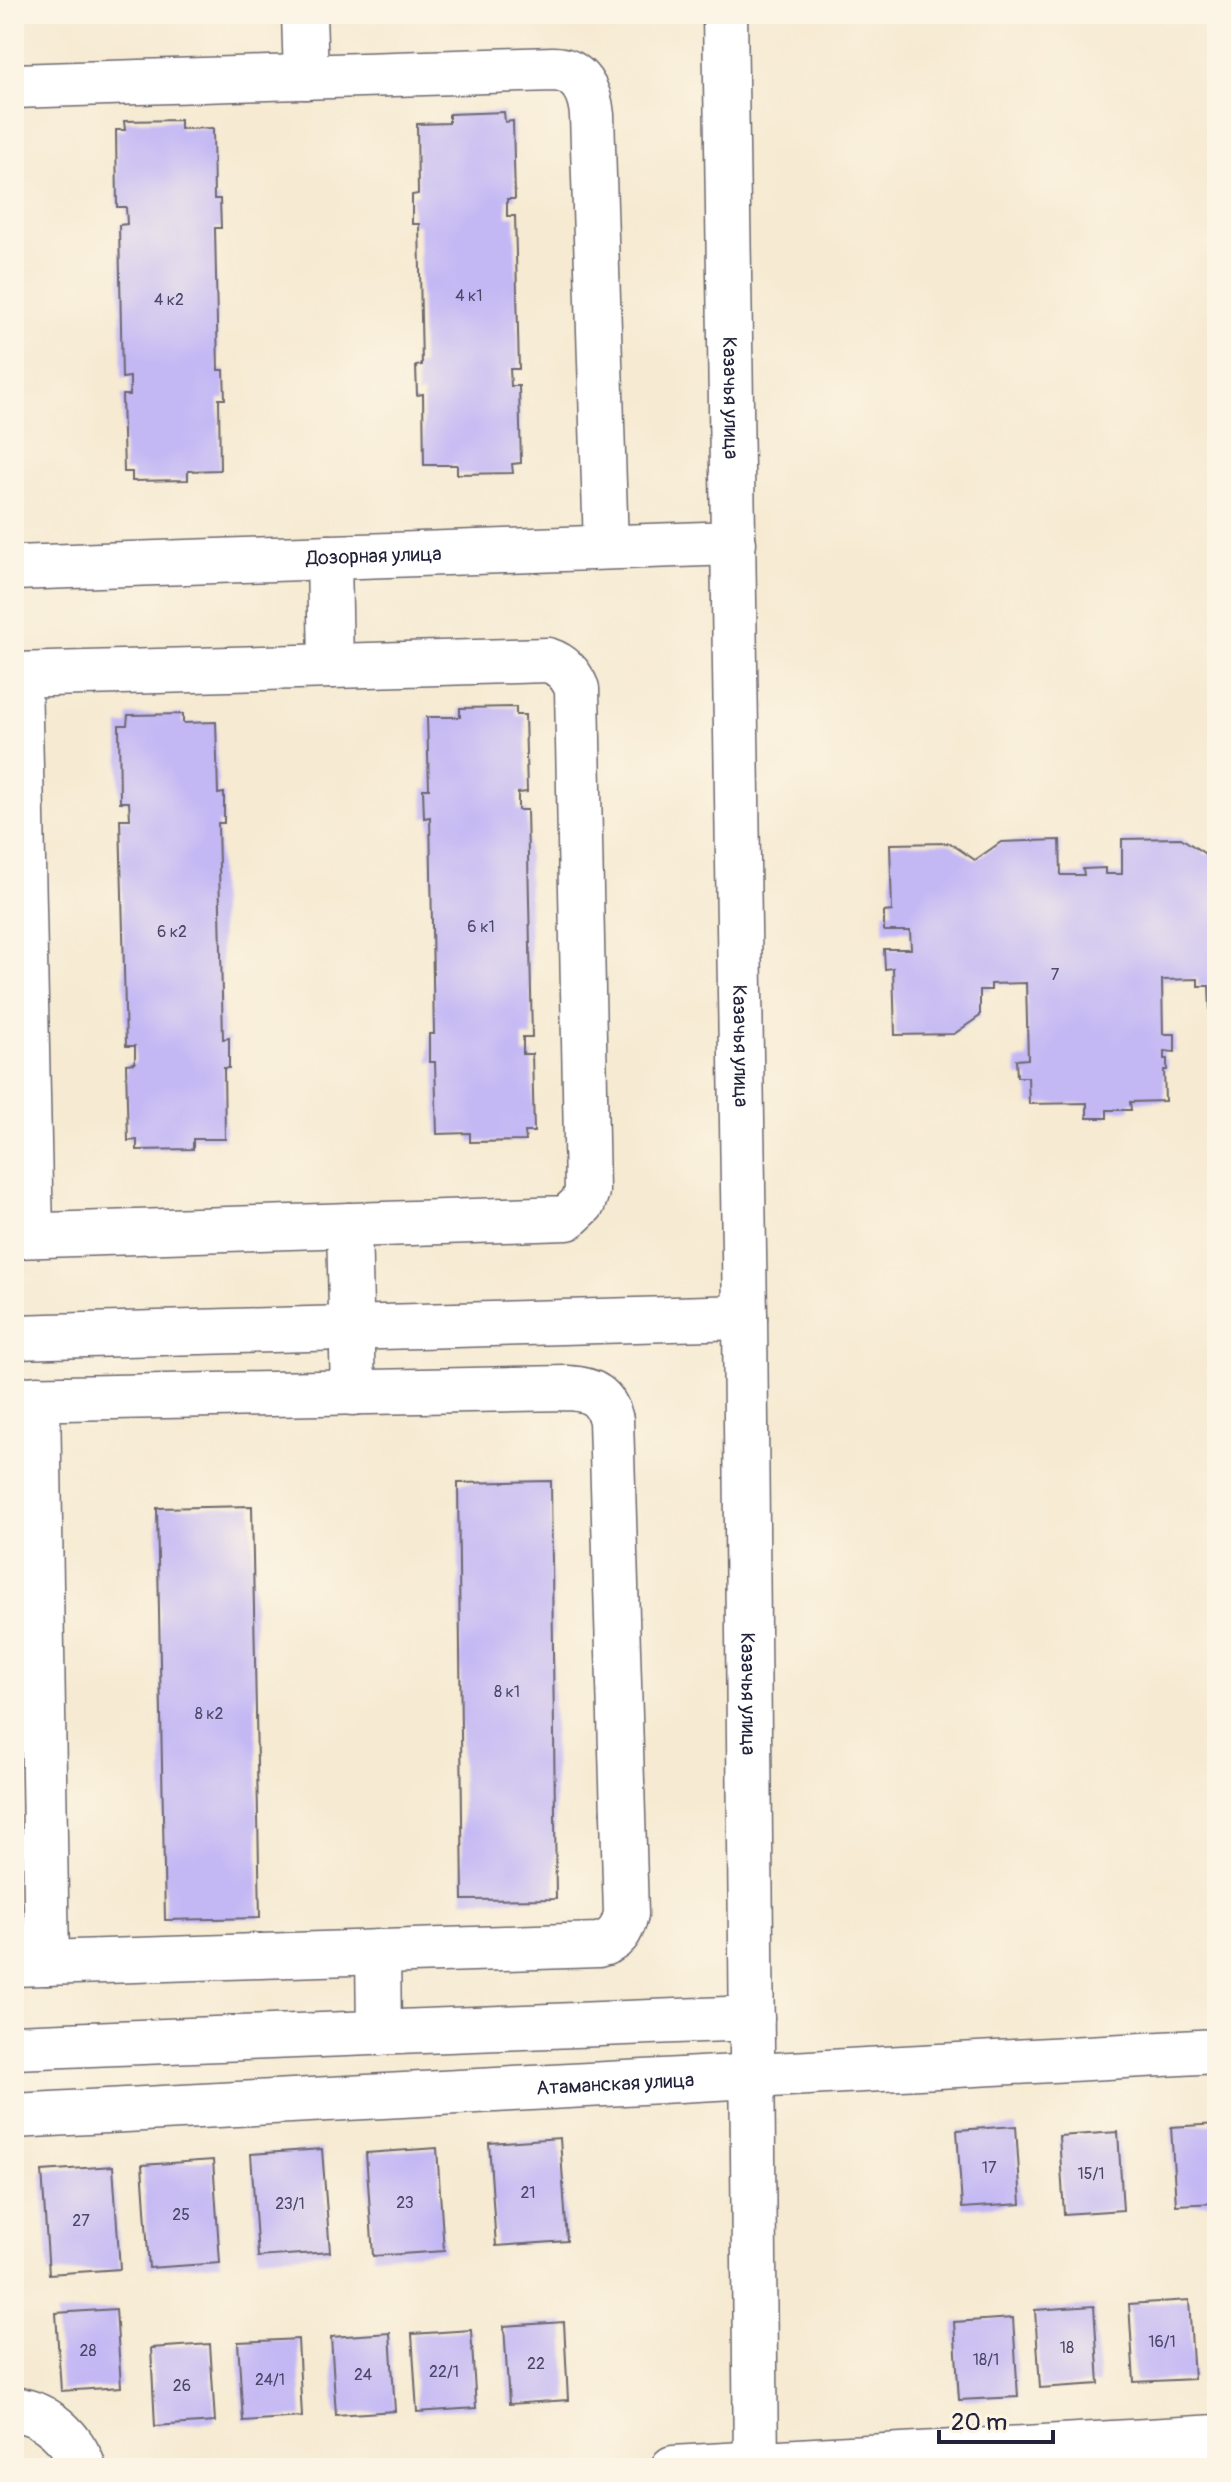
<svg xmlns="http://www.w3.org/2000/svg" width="1231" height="2482" viewBox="0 0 1231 2482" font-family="Pangolin,sans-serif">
	<rect width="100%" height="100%" fill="#fcf5e5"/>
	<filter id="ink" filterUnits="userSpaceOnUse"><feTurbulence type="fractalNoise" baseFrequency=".0125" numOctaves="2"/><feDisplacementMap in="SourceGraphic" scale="16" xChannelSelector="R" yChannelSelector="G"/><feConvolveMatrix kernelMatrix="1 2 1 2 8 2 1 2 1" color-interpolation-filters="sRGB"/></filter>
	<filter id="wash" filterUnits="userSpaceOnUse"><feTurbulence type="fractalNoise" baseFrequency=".006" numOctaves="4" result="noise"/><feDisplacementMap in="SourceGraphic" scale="32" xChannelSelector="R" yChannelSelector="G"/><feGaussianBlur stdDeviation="1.8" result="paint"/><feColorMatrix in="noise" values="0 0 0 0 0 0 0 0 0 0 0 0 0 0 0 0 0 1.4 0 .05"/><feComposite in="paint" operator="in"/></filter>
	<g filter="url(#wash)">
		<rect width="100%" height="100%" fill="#f6ead2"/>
		<g id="blocks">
			<!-- building -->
			<path fill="#c3b7f4" d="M504 112 505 122 513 121 515 199H507V216H515L519 369H510L511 386H519L521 463 512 464 513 473 457 474V465H424L423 394 417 395 416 366 422 365 419 224H412V195L418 194 417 124 449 123V114Z
				M180 120V129L213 128 214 199H220L221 228H215L218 370H224L225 399H219L220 470 188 471V480L132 481V472H124L122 395H130V377L122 378 119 225 127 224 126 207H117L116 130H125L124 121Z
				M516 707V715H525L527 792 518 793V810H527L532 1037H523V1054H532L534 1132H525L526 1141 470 1142V1133L437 1134 435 1062H429V1034H434L430 817 424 818 423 789H429L427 717H460V708Z
				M183 714V723L216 722 218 794 224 793V823H218L223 1039 229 1038V1068H224L225 1139H193V1149L137 1150V1140L128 1141 126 1064 135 1063V1046H126L120 819H130L129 802H120L119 725H127L128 715Z
				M1181 838 1207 855 1217 848V1015L1210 1010 1209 986H1198V979L1162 980 1163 1034H1175V1052L1164 1051V1059H1167V1070H1164L1165 1101 1130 1102 1131 1110H1107V1118H1087V1103L1029 1104 1028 1077H1017L1016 1060 1028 1059 1026 983 991 984V990H980V1016L954 1034 895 1035 893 968 885 969 884 949H911L910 931H884V912L892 911 890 844 950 843 975 860 1001 842 1060 840 1061 875H1084L1083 869 1105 868V874H1122V839Z
				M551 1481 556 1899 463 1900 458 1483Z
				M252 1506 260 1918 165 1920 157 1508Z
				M1217 2124V2203L1176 2205 1171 2127Z
				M1016 2126 1021 2204 962 2208 957 2130Z
				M1118 2132 1123 2210 1064 2214 1059 2136Z
				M560 2138 567 2241 496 2246 489 2143Z
				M437 2148 444 2251 373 2256 366 2153Z
				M322 2149 330 2252 258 2257 251 2154Z
				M213 2160 220 2263 149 2268 142 2165Z
				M113 2166 120 2269 49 2274 42 2171Z
				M1189 2300 1194 2379 1134 2382 1129 2304Z
				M1094 2306 1099 2384 1040 2388 1035 2310Z
				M116 2309 121 2387 61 2391 56 2313Z
				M1013 2318 1018 2397 959 2400 954 2322Z
				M564 2322 568 2400 509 2404 504 2326Z
				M471 2330 476 2408 417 2412 412 2334Z
				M390 2333 395 2411 336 2415 331 2337Z
				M298 2339 302 2417 243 2421 238 2342Z
				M210 2344 215 2422 155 2426 151 2348Z"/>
		</g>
	</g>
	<g filter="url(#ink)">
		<use href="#blocks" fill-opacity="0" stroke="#6c6870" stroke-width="2"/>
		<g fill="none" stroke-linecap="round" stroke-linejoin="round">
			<!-- minor casing -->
			<g stroke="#6c6870" stroke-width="47">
				<g id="minor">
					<path d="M304 14 306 77"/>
					<path id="s1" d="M725 14 745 1317 756 2468"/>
					<path d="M14 86 553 69C579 69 590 92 592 115L606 546"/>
					<path d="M329 557 331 666"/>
					<path id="s2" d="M14 568 734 543"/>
					<path d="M14 675 548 660C563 665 571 674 577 689L587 1191 583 1203 567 1218 14 1236"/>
					<path d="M19 675 31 1235"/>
					<path d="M349 1225 353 1393"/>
					<path d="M14 1337 745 1317"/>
					<path d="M38 1398 47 1963"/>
					<path d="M14 1399 568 1388C593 1389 605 1397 611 1420L626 1914C622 1931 616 1941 598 1945L14 1964"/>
					<path d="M378 1952 379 2033"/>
					<path d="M14 2047 752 2018"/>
					<path id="s3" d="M14 2116 1217 2051"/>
					<path d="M14 2409C47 2413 73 2438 84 2468"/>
					<path d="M673 2468 1217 2437"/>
				</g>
			</g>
			<!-- minor -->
			<use href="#minor" stroke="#fff" stroke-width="44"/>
		</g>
	</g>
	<g text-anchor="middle" stroke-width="7" stroke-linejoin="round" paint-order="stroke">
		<!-- number labels -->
		<g font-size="16" fill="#4a4769">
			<text x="469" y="301">4 к1</text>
			<text x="169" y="305">4 к2</text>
			<text x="481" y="932">6 к1</text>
			<text x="172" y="937">6 к2</text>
			<text x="1055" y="980">7</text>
			<text x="507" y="1697">8 к1</text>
			<text x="209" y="1719">8 к2</text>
			<text x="989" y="2173">17</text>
			<text x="1091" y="2179">15/1</text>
			<text x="528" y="2198">21</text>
			<text x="405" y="2208">23</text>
			<text x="290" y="2209">23/1</text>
			<text x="181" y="2220">25</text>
			<text x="81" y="2226">27</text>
			<text x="1162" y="2347">16/1</text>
			<text x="1067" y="2353">18</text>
			<text x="88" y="2356">28</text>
			<text x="986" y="2365">18/1</text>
			<text x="536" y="2369">22</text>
			<text x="444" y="2377">22/1</text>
			<text x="363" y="2380">24</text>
			<text x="270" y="2385">24/1</text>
			<text x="182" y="2391">26</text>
		</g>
		<!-- street labels -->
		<g font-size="20" fill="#22223b" stroke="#fcf5e5">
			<text dy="7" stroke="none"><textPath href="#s1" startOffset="384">Казачья улица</textPath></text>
			<text dy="7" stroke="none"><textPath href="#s2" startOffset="360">Дозорная улица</textPath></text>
			<text dy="7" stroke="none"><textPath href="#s1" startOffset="1032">Казачья улица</textPath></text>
			<text dy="7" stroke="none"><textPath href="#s1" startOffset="1680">Казачья улица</textPath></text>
			<text dy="7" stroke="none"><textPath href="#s3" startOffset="602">Атаманская улица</textPath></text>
		</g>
	</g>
	<!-- margin -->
	<rect width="1231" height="2482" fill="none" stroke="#fcf5e5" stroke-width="48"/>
	<!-- scale -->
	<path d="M939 2430v12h114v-12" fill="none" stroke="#22223b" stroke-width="4"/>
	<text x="951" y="2430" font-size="24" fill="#22223b" stroke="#fcf5e5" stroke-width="6" paint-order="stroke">20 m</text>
</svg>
